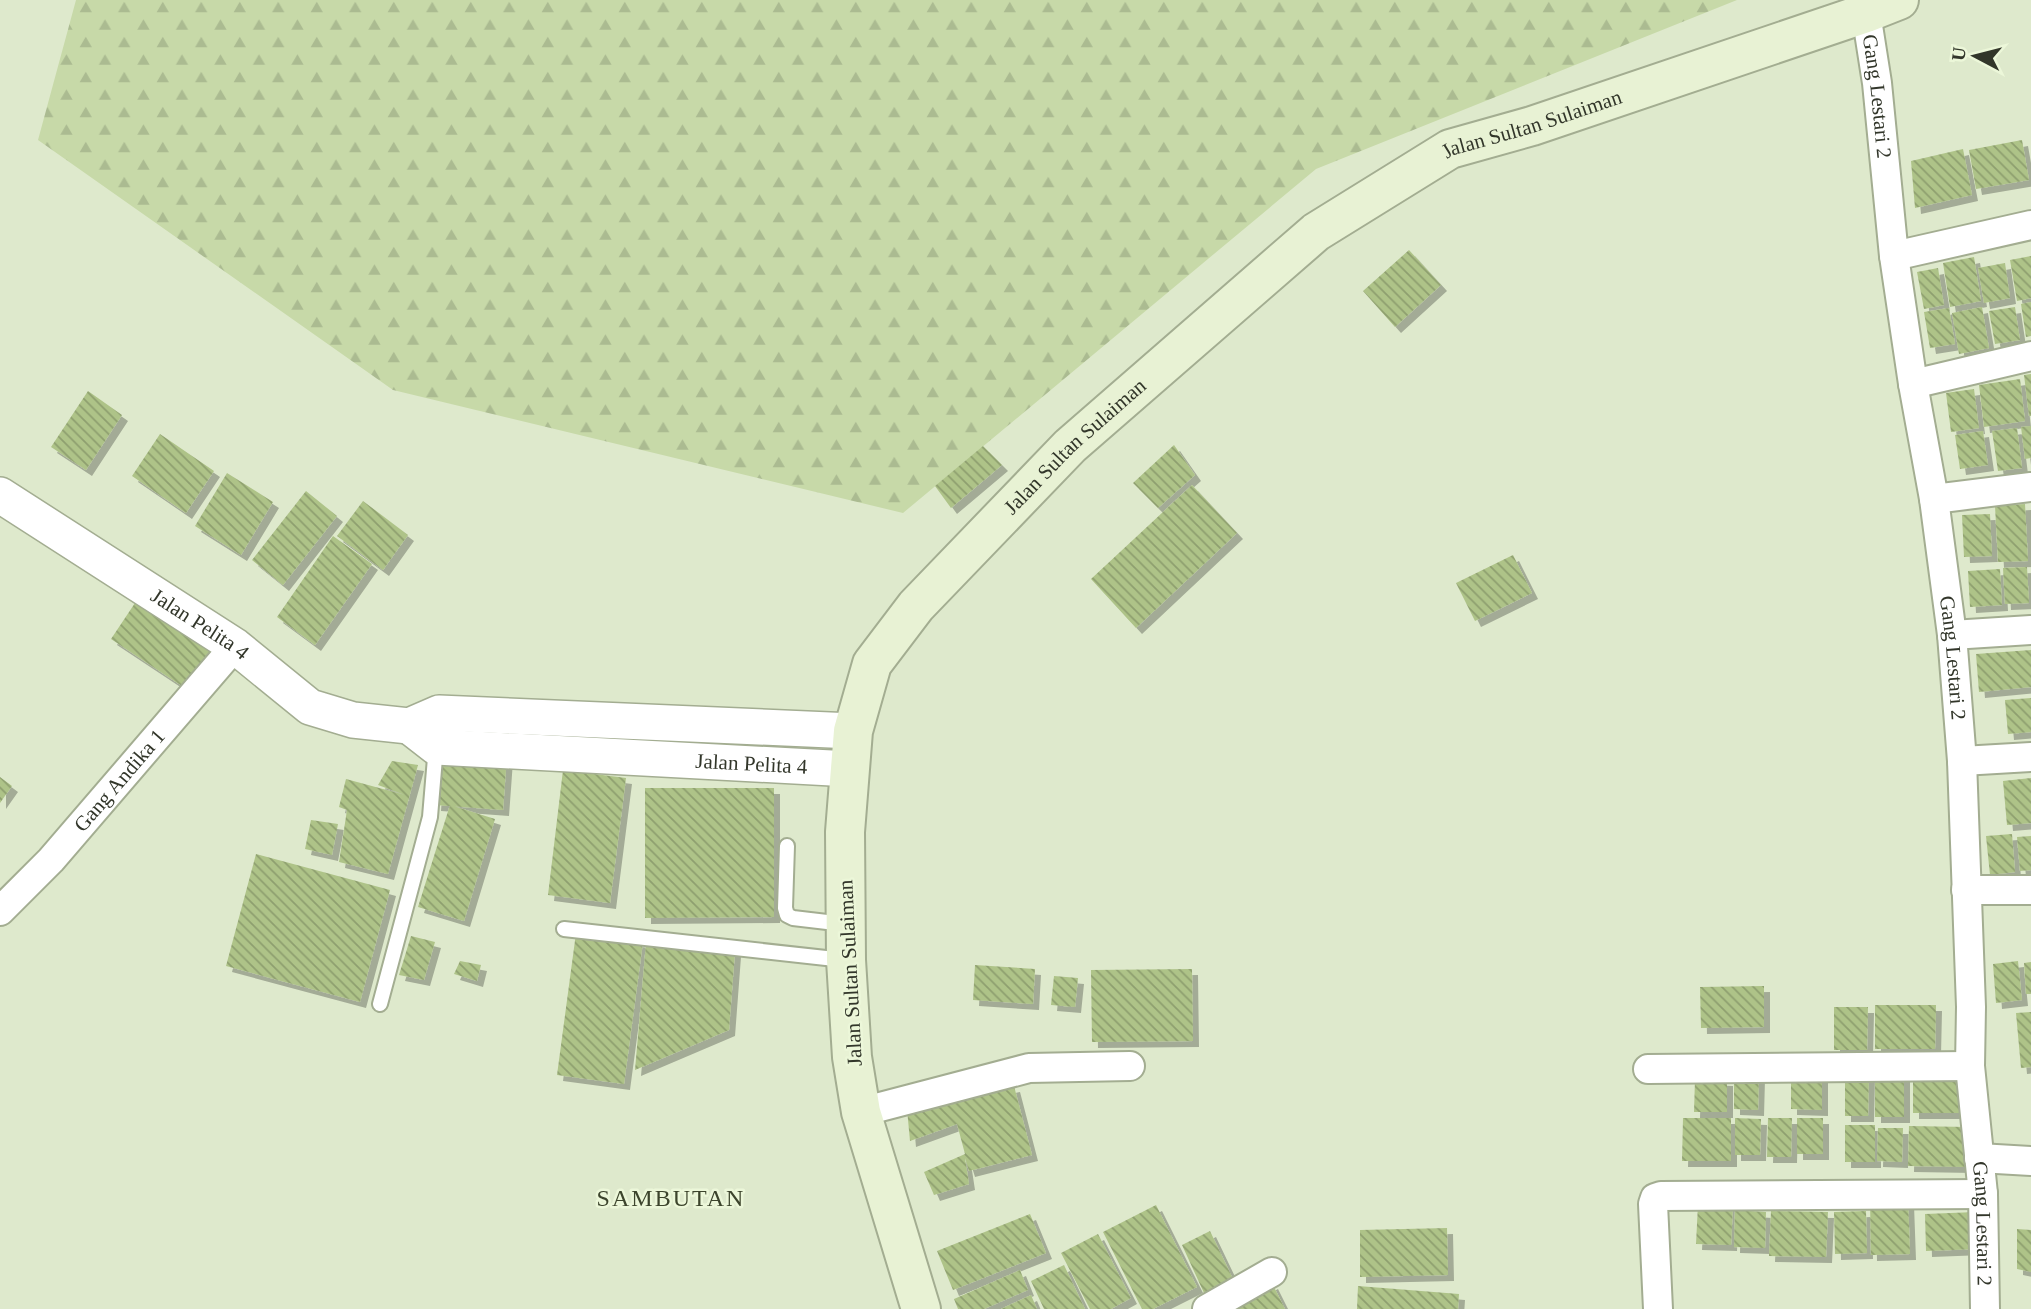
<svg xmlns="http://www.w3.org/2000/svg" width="2031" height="1309" viewBox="0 0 2031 1309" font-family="Georgia,serif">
	<defs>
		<pattern id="forest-firs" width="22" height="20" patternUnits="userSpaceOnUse" patternTransform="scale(1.75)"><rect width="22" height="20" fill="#c7d9a8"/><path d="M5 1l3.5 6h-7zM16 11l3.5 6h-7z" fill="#abbb91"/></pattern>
		<pattern id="building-back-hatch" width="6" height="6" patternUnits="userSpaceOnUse" patternTransform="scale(1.75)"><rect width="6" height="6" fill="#aec388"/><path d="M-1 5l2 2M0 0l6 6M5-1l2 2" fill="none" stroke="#8e9f6f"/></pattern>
		<filter id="shadow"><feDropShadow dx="6" dy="6" stdDeviation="0" flood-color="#0004"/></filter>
	</defs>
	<rect width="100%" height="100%" fill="#dee9cc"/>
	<!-- forest -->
	<path fill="url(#forest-firs)" d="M76 0H1737L1316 169 903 513 393 390 38 140Z"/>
	<!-- building -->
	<path fill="url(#building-back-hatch)" filter="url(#shadow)" d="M2022 140 2029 180 1976 189 1969 150Z
		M1963 149 1972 195 1915 208 1911 161Z
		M1409 250 1441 285 1395 327 1363 291Z
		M2031 256V298L2017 301 2010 260Z
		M1974 257 1981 301 1950 307 1943 263Z
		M2005 263 2010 298 1984 303 1978 268Z
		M1938 268 1944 305 1924 309 1917 272Z
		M2031 302V336L2026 337 2021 304Z
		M1982 307 1989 348 1959 354 1952 313Z
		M2015 307 2020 340 1995 344 1989 311Z
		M1949 308 1955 344 1930 348 1924 312Z
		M2031 374V416H2029L2024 375Z
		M2020 379 2025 421 1984 427 1979 385Z
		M1974 389 1979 428 1951 432 1946 393Z
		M88 391 122 415 86 470 51 447Z
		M2031 426V458L2025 459 2021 427Z
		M2017 428 2022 468 1998 471 1992 431Z
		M1983 431 1988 465 1960 469 1955 435Z
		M160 434 214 471 186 513 132 476Z
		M1174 445 1195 475 1158 508 1133 483Z
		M983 446 1002 465 951 508 935 486Z
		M227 473 273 502 241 555 195 526Z
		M1192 485 1237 533 1136 628 1091 579Z
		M306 491 337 516 283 585 252 560Z
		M363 501 408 535 383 570 337 536Z
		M2025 504 2028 561 1998 562 1995 506Z
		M1990 514 1992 556 1964 557 1962 515Z
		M333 536 372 564 315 645 277 617Z
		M1513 555 1532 593 1475 621 1456 583Z
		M2027 567 2029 603 2005 604 2003 568Z
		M2000 569 2002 605 1970 607 1968 571Z
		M143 591 222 644 191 692 111 639Z
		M2031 650V687L1979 692 1976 654Z
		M2031 698V732L2008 734 2005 700Z
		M439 750 507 755 503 810 435 805Z
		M392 761 418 765 388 874 339 862 347 810 339 807 346 779 405 795 378 785Z
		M563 770 626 778 610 903 548 895Z
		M0 777 12 786 0 803Z
		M2031 778V823L2007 825 2003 781Z
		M645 788H774V917L645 918Z
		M450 805 495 819 464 921 418 907Z
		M311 820 338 824 332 855 305 849Z
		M2012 834 2015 872 1990 875 1986 836Z
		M2031 836V870L2020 871 2017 837Z
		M256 854 390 890 360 1002 226 966Z
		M576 933 643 942 624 1084 557 1075Z
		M411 936 435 942 424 980 399 975Z
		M646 943 735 951 729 1030 635 1070Z
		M460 961 481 965 477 981 454 974Z
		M2018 961 2022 1000 1996 1003 1993 964Z
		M2031 962V994H2026L2024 963Z
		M975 965 1035 969 1033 1004 973 1000Z
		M1192 969 1193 1041 1092 1042 1091 970Z
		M1054 976 1078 978 1075 1007 1051 1005Z
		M1764 986V1027L1701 1028 1700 987Z
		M1875 1005H1936L1935 1049H1875Z
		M1834 1007H1868L1867 1050H1834Z
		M2031 1012V1067L2021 1068 2016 1013Z
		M1791 1069 1822 1070V1110L1791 1109Z
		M1845 1071H1869L1868 1116H1845Z
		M1734 1073H1759L1758 1110 1734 1109Z
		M1875 1075H1904V1117H1875Z
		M1913 1076H1960V1113H1913Z
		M1695 1079 1727 1080V1112H1694Z
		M1014 1086 1032 1155 969 1171 965 1158 969 1184 934 1195 924 1172 965 1154 957 1124 910 1141 907 1109Z
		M1683 1118H1731V1161H1682Z
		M1735 1118 1761 1119 1760 1155H1735Z
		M1768 1118H1792L1791 1157H1767Z
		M1797 1118H1823V1154H1797Z
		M1845 1125H1875V1162H1845Z
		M1909 1126 1969 1127 1968 1167 1908 1166Z
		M1878 1128H1903L1902 1162 1877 1161Z
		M1908 1199 1910 1254 1871 1255 1870 1201Z
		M1698 1204 1733 1205 1731 1245 1696 1244Z
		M1156 1205 1197 1287 1153 1309H1142L1103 1232Z
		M1735 1210 1766 1212 1765 1248 1734 1247Z
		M1771 1211 1828 1212 1826 1257 1769 1256Z
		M1866 1211 1867 1253 1835 1254 1834 1212Z
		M1976 1212 1977 1249 1926 1251 1925 1214Z
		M1030 1214 1046 1253 953 1290 937 1251Z
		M1447 1228 1448 1275 1360 1277V1230Z
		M2017 1229 2031 1230V1272L2017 1269Z
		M1210 1231 1233 1279 1204 1293 1182 1245Z
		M1098 1234 1131 1298 1111 1309H1090L1061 1253Z
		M1064 1265 1085 1309H1044L1031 1281Z
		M1020 1270 1028 1290 984 1309H958L954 1299Z
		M1272 1283 1285 1309H1225Z
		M1358 1286 1459 1294 1458 1309H1357Z
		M1031 1295 1037 1309H1001Z"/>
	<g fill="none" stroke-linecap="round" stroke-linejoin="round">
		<!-- service casing -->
		<g stroke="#a3ad91" stroke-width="18">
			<path id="service" d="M787 846 785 908 787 915 793 918 844 924
				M564 929 844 960
				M380 1004 430 817 436 746"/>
		</g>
		<!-- minor casing -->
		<g stroke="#a3ad91" stroke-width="32">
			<g id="minor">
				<path id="s1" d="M1866 13 1877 83 1894 256 1913 384 1934 499 1952 635 1962 761 1971 1007 1970 1066 1983 1194 1985 1309"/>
				<path d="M1894 256 2031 225"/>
				<path d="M1913 384 2031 356"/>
				<path d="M1934 499 2031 487"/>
				<path d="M1952 635 2031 630"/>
				<path d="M1962 761 2031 757"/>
				<path d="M1966 890H2031"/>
				<path id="s2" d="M0 911 51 860 235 646"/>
				<path d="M1648 1069 1970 1066"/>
				<path d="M861 1112 1029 1068 1130 1066"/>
				<path d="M1979 1158 2031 1161"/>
				<path d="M1207 1309 1272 1272"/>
				<path d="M1658 1309 1653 1204 1655 1198 1661 1196 1983 1194"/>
			</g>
		</g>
		<!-- tertiary casing -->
		<g stroke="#a3ad91" stroke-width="38">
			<g id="tertiary">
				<path id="s3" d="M0 495 235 646 310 707 353 720 409 726 439 713 853 731"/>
				<path id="s4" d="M409 726 436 747 850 769"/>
			</g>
		</g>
		<!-- secondary casing -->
		<g stroke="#a3ad91" stroke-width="42">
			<g id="secondary">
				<path id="s5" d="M921 1309 861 1112 852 1057 846 960 845 832 853 731 872 664 916 606 1070 446 1316 232 1450 149 1532 126 1866 13 1899 0"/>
			</g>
		</g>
		<!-- service -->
		<use href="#service" stroke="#fff" stroke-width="14"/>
		<!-- minor -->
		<use href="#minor" stroke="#fff" stroke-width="28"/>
		<!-- tertiary -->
		<use href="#tertiary" stroke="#fff" stroke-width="35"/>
		<!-- secondary -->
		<use href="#secondary" stroke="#e8f2d4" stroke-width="38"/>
	</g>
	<g text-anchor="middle" stroke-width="5" stroke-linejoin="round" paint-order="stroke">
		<!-- street labels -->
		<g font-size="21" fill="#32362a" stroke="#ecf7d9">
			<text dy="7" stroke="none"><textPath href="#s1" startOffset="84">Gang Lestari 2</textPath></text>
			<text dy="7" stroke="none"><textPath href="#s5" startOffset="1522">Jalan Sultan Sulaiman</textPath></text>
			<text dy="7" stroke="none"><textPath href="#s5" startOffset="956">Jalan Sultan Sulaiman</textPath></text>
			<text dy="7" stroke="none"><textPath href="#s3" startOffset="238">Jalan Pelita 4</textPath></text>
			<text dy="7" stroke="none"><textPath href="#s1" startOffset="651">Gang Lestari 2</textPath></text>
			<text dy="7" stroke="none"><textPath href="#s4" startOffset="350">Jalan Pelita 4</textPath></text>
			<text dy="7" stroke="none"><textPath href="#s2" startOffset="177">Gang Andika 1</textPath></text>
			<text transform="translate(850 973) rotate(-93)" y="7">Jalan Sultan Sulaiman</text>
			<text dy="7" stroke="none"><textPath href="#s1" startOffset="1218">Gang Lestari 2</textPath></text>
		</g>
		<!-- quarter labels -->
		<g font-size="24" letter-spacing="2" fill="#3c442c" stroke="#ecf7d9">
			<text x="671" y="1206">SAMBUTAN</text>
		</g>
	</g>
	<!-- north arrow -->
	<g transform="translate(1975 56) rotate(277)" stroke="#ecf7d9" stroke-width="5" paint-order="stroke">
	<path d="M0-5L12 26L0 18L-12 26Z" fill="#32362a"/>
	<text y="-10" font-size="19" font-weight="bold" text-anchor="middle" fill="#32362a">U</text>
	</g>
</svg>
